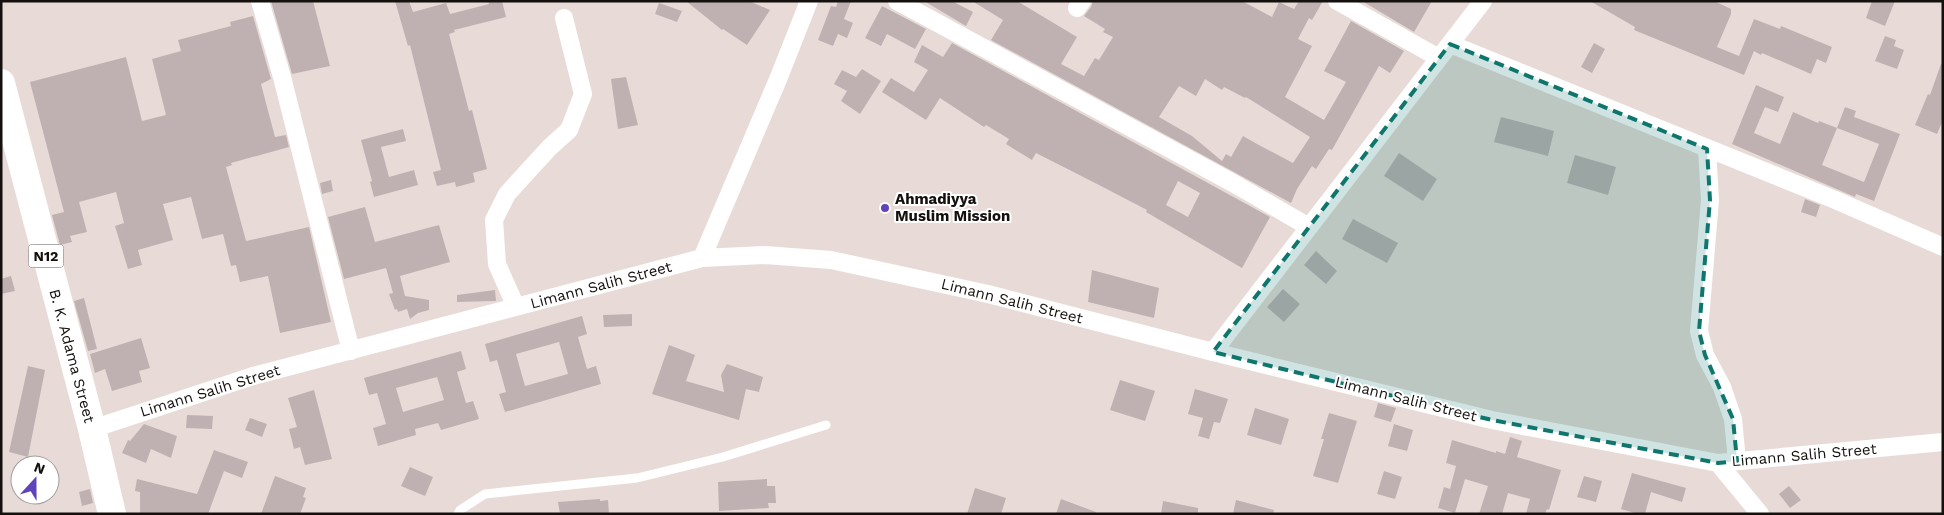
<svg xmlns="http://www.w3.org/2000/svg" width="1944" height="515" viewBox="0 0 1944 515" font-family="'Work Sans',sans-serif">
	<rect width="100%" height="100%" fill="#e8dbd7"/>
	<!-- building -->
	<path fill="#bfb1b1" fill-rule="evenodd" d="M271 1H313L330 66 292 74Z
		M395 1H409L413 12 446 3 450 14 489 4 488 1H502L506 17 454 30 455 32 449 34 469 111 472 110 487 169 473 173 475 182 456 187 455 182 437 186 433 172 441 170 410 45 408 46Z
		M686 1H749L770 10 747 45 723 29 722 30Z
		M838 1H851L844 19 853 23 847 38 838 34 833 46 818 40 831 6 836 7Z
		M924 1H952L973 12 966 26Z
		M972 1H1017L1077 37 1061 64 1084 76 1095 58 1099 60 1113 37 1103 32 1105 29 1084 16 1091 7 1093 1H1242L1272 17 1279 2 1294 9 1299 1H1323L1312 20 1309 18 1298 39 1312 46 1285 97 1324 120 1346 82 1324 71 1351 21 1404 51 1390 73 1379 66 1332 150 1329 149 1316 169 1312 166 1297 189 1291 203 991 40 1003 20ZM1205 79 1222 90 1224 87 1245 98 1246 97 1310 137 1293 163 1257 144 1243 136 1231 157 1226 154 1222 161 1192 136 1159 117 1179 86 1196 96Z
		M1362 1H1432L1414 32Z
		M1590 1H1714L1731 9V14L1717 47 1739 56 1754 19 1780 29 1781 26 1832 47 1826 63 1817 59 1811 74 1762 53 1761 55 1754 51 1744 75 1634 30 1635 27Z
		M1872 1H1895L1885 26 1866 18Z
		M659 3 682 11 677 22 655 14Z
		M882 6 926 29 915 49 887 34 881 46 865 38Z
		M253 16 271 79 261 84 275 137 286 135 289 147 231 163 232 165 226 167 246 241 309 227 331 322 280 333 268 276 240 282 236 265 231 266 223 234 202 239 191 197 163 204 173 240 138 250 142 265 128 269 115 226 124 223 116 192 79 202 87 232 70 236 72 242 60 245 52 215 64 212 30 82 126 57 142 121 166 115 152 59 181 51 178 40 231 26 230 22Z
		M1885 36 1896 40 1894 46 1904 50 1897 69 1875 61Z
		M952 43 1270 217 1242 268 1146 212 1147 210 1099 185 1036 153 1032 160 1006 144 1009 139 986 125 984 127 940 98 926 120 882 92 891 78 914 92 928 70 914 62 922 45 943 57ZM1178 181 1200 193 1188 217 1166 205Z
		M1594 43 1605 49 1592 73 1581 67Z
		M1941 64 1943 65V120L1937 134 1915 125 1928 94 1930 95Z
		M862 69 881 81 860 114 841 101 847 91 834 84 842 70 856 77Z
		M626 77 638 125 618 129 611 79Z
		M1756 85 1784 97 1778 112 1765 107 1754 133 1780 144 1793 112 1818 123 1819 121 1837 128 1845 107 1856 111 1854 117 1900 134 1874 201 1856 194 1855 197 1732 144ZM1837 128 1879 144 1864 182 1822 165Z
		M1501 117 1554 131 1548 156 1494 142Z
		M403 129 406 141 381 147 389 177 414 170 418 185 374 197 370 182 372 181 361 140Z
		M1399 153 1437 179 1423 201 1384 176Z
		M1575 155 1616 167 1608 195 1567 183Z
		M331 180 333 191 322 194 320 183Z
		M1805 199 1820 205 1816 217 1801 212Z
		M365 207 375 242 439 225 450 262 400 276 405 296 429 300V310L418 313 410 319 407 309 398 312 397 309 395 310 389 294 393 293 386 268 344 279 328 217Z
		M1353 219 1398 243 1387 263 1342 239Z
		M1316 251 1337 271 1326 284 1304 265Z
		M1092 270 1159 288 1154 318 1088 302Z
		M11 276 15 291 1 294V279Z
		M1283 289 1300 304 1284 322 1267 307Z
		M495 290 496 301 457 302V295Z
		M84 298 97 349 88 351 74 301Z
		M632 314V326L604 327 603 315Z
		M582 316 587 334 578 337 587 369 596 366 601 384 505 412 499 394 506 392 497 360 490 362 485 344ZM559 342 568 374 525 386 516 354Z
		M141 338 150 368 139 371 142 382 112 391 105 369 95 373 90 354Z
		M669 345 695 355 686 381 724 392 721 375 727 364 763 377 759 392 746 389 739 420 652 394Z
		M461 351 466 369 457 372 466 403 473 401 479 419 441 430 438 423 415 429 416 435 378 446 373 428 386 424 377 393 369 395 364 378ZM437 377 444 400 403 412 396 388Z
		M28 366 45 370 28 457 9 452Z
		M1120 380 1155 391 1145 421 1110 410Z
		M1195 389 1228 399 1220 423 1214 422 1209 439 1198 436 1203 418 1188 414Z
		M314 390 332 459 305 465 300 447 294 449 289 429 297 427 288 398Z
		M1378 403 1396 408 1391 422 1374 417Z
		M1255 408 1289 419 1281 445 1247 435Z
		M1329 413 1357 421 1338 483 1313 476 1324 439H1321Z
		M187 415 213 416 212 429 186 428Z
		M250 418 267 424 262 437 245 430Z
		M144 424 177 436 171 458 151 449 146 463 122 453 128 440 130 441Z
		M1394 424 1413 430 1407 451 1388 446Z
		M1510 437 1522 441 1517 457 1561 470 1549 510 1547 509 1545 514H1526L1530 499 1508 493 1502 514H1479L1488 486 1465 479 1455 513 1438 508 1444 487 1450 489 1456 466 1446 463 1452 440 1496 453V451L1505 454Z
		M214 450 248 462 242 478 224 471 208 514H140V492L135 491 137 479 197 494Z
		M410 467 433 477 425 496 401 486Z
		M1384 471 1402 477 1395 499 1377 494Z
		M1632 473 1686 488 1682 502 1651 492 1645 514H1638L1621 509Z
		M275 476 306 488 303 497 306 498 300 514H261Z
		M1584 476 1602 481 1596 502 1577 497Z
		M767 479V486H775L776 503H768L769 508 719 511 718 482Z
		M1789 486 1801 500 1790 508 1779 494Z
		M975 488 1006 498 1001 514H967Z
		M90 489 93 503 82 506 79 492Z
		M600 499V501L608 500 609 514H560L558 502Z
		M1061 499 1096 512V514H1056Z
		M1236 500 1274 510 1273 514H1233Z
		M1163 501 1198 508V514H1161Z"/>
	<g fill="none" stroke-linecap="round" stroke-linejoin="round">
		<!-- lane -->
		<path stroke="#fff" stroke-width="9" d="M458 514 460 510 485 494 637 478 723 457 826 425"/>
		<!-- street -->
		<path stroke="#fff" stroke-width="18" d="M260 1 282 77 351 351
			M897 1 1233 183 1309 227
			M1337 1 1439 58
			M1077 8 1082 1
			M1450 44 1833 199 1943 247
			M1707 149 1710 200 1699 331 1705 355 1722 387 1733 419 1737 461
			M702 258 779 77 809 1
			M516 307 497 264 494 220 507 194 550 147 569 130 583 94 564 18
			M1213 352 1483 1
			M92 429 253 376 702 258 765 255 831 260 988 294 1213 352 1492 420 1718 463 1943 442
			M1718 463 1760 514"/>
		<!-- highway -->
		<path stroke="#fff" stroke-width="28" d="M1 83 92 429 112 514"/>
	</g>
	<!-- marked area -->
	<path fill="#0f766e" fill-opacity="0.2" stroke="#0f766e" stroke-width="4" stroke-dasharray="10 6" stroke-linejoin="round" d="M1450 44 1707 149 1710 200 1699 331 1705 355 1733 419 1737 461 1718 463 1492 420 1213 352Z"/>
	<!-- markers -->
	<circle fill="#6042bb" stroke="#fff" stroke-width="2" cx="885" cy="208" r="5"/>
	<g text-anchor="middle" stroke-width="4" stroke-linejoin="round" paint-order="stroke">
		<!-- shield labels -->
		<rect fill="#fff" stroke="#5a5856" stroke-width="1" x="28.5" y="244.5" width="35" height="23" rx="4"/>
		<g font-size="14" font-weight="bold" fill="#14100e">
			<text x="46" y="261">N12</text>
		</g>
		<!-- poi labels -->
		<g font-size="15" font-weight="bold" fill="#14100e" stroke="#fff" text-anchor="start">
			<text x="895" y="204">Ahmadiyya<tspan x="895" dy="17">Muslim Mission</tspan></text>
		</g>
		<!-- street labels -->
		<g font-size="15" fill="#14100e" stroke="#fff">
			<text transform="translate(601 285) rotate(-15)" y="5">Limann Salih Street</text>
			<text transform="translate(1012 301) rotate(14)" y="5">Limann Salih Street</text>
			<text transform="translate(72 356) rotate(75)" y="5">B. K. Adama Street</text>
			<text transform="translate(210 391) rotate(-17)" y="5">Limann Salih Street</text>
			<text transform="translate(1406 399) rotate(14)" y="5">Limann Salih Street</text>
			<text transform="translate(1804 455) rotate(-5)" y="5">Limann Salih Street</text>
		</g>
	</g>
	<!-- border -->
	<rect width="1944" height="515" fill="none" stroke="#14100e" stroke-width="5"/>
	<!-- north arrow -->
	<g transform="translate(35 480) rotate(21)"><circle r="24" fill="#ffffff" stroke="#a19f9f"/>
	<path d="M0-4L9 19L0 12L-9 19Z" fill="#6042bb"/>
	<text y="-8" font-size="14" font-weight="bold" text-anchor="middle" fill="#14100e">N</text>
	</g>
</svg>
